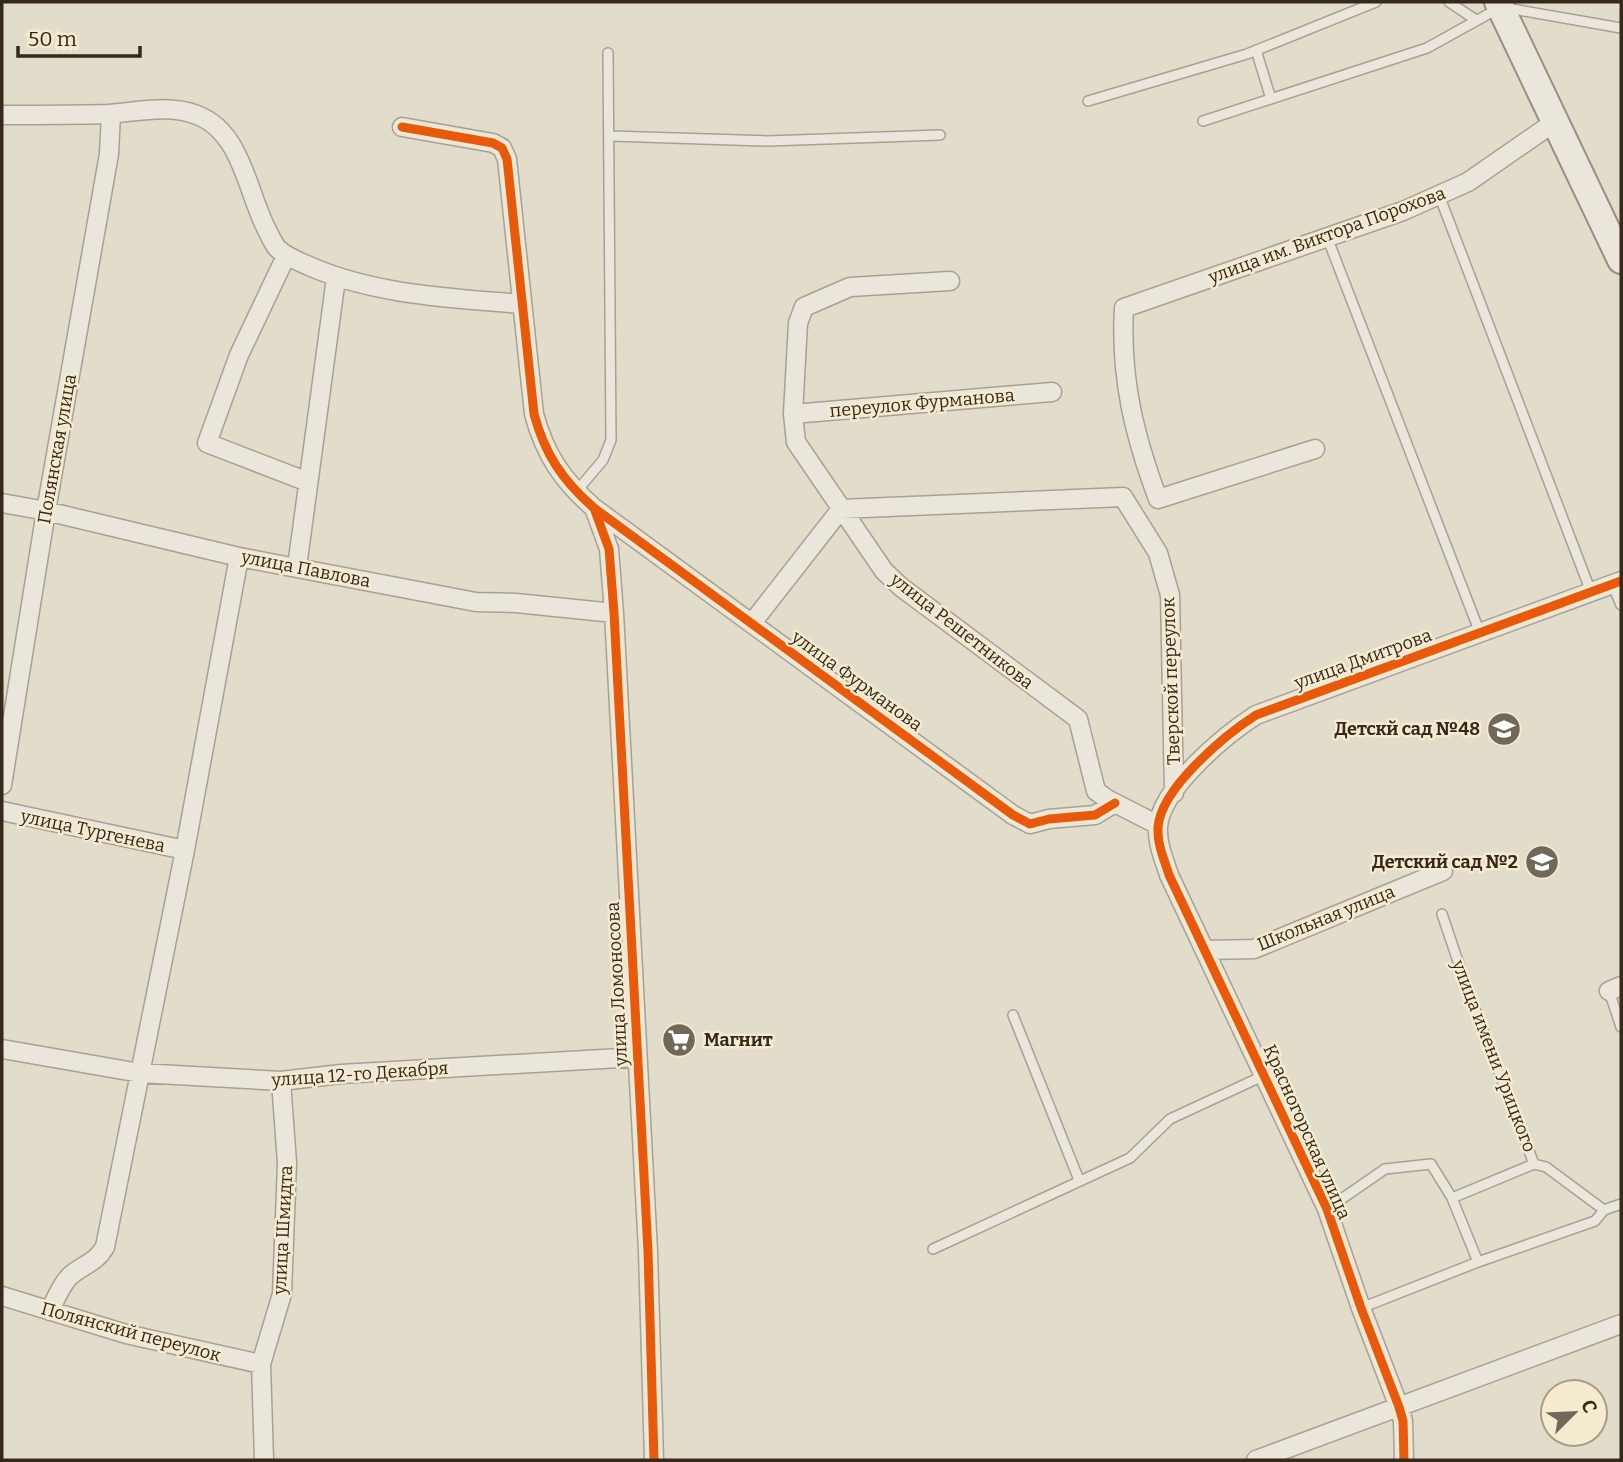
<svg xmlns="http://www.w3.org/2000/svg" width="1623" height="1462" viewBox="0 0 1623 1462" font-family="Bitter,serif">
	<rect width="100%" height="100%" fill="#e2dcca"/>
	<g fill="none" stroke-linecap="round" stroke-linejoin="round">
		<!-- lane casing -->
		<g stroke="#a7a194" stroke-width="12">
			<path id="lane" d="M1449 2 1476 20
				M1256 50 1271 99
				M1088 101 1247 54 1376 2
				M1203 121 1427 48 1501 7 1621 28
				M610 136 768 141 940 135
				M1439 195 1591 592
				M1327 237 1480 633
				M576 492 603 460 611 440 608 53
				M1612 584 1621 605
				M1609 991 1621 1027
				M1013 1015 1079 1180
				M1534 1164 1546 1167 1604 1210 1621 1204
				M1452 1198 1478 1262
				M1327 1209 1385 1169 1431 1164 1452 1198 1534 1164 1468 991 1442 914
				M933 1249 1130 1158 1170 1119 1265 1075
				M1361 1308 1478 1262 1595 1221 1604 1210"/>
		</g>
		<!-- street casing -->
		<g stroke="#a7a194" stroke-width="21">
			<path id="street" d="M2 115C37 115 73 115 108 114 137 112 168 104 197 115 242 132 247 192 267 230 270 236 273 243 277 248 286 257 298 261 309 266 375 295 451 298 522 304
				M402 127 493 143 502 148 507 159 534 414C545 455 563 481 594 508L1013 815 1030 824 1049 819 1095 815 1115 803
				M286 256 239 355 207 443 308 482
				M950 281 850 287 804 307 798 323 793 414 796 442 884 571 901 587 1078 719 1096 791 1107 799 1158 825
				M793 414 1052 392
				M1315 449 1158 499C1134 435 1120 377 1124 308L1403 211 1468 182 1556 121
				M2 503 46 511 239 557 476 602 516 603 614 613
				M594 508 609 549 614 613 648 1251 654 1460
				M297 567 336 278
				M752 623 841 509 1123 497 1158 553 1170 595 1174 793
				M2 785 46 511 109 154 111 114
				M2 811 185 850
				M1206 950 1254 949 1443 871
				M1609 991 1621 986
				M2 1049 140 1073 281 1081 341 1074 637 1057
				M2 1296 126 1334 261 1364
				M50 1311C55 1300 61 1285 70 1276 82 1265 96 1263 105 1247L185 850 239 557
				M264 1460 261 1364 282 1294 287 1163 281 1081
				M1256 1460 1621 1324
				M1404 1460 1403 1421 1399 1407 1361 1308 1327 1209 1169 875C1164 859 1157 844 1158 827 1161 788 1225 735 1256 715L1621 581"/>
		</g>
		<!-- secondary casing -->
		<g stroke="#979083" stroke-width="30">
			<path id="secondary" d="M1498 2 1621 260"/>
		</g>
		<!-- lane -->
		<use href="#lane" stroke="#eae6db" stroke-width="9"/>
		<!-- street -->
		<use href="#street" stroke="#eae6db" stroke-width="18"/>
		<!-- secondary -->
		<use href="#secondary" stroke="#eae6db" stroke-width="26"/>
		<!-- cycleway casing -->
		<g stroke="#f5ebcf" stroke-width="13">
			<path id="cycleway" d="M402 127 493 143 502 148 507 159 534 414C545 455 563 481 594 508L1013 815 1030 824 1049 819 1095 815 1115 803
				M594 508 609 549 614 613 648 1251 654 1460
				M1404 1460 1403 1421 1399 1407 1361 1308 1327 1209 1169 875C1164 859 1157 844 1158 827 1161 788 1225 735 1256 715L1621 581"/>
		</g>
		<!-- cycleway -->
		<use href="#cycleway" stroke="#e8590c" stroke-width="9"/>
	</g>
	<!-- icons -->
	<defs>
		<g id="school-disc" transform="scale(1.75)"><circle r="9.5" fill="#726859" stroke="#f5ebcf"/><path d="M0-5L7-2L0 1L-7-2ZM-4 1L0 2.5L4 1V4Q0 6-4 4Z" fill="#fff"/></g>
		<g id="supermarket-disc" transform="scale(1.75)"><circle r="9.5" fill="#726859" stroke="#f5ebcf"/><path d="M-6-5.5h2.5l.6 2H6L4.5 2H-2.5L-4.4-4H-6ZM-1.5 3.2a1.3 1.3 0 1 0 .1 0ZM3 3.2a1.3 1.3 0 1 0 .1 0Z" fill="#fff"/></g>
	</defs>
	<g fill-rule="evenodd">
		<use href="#school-disc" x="1504" y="729"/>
		<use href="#school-disc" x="1542" y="862"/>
		<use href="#supermarket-disc" x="679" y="1040"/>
	</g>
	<g text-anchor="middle" stroke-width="5" stroke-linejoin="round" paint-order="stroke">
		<!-- street labels -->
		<g font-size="18" fill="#35291c" stroke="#f5ebcf">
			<text transform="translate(1327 235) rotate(-20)" y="6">улица им. Виктора Порохова</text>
			<text transform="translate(922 403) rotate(-5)" y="6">переулок Фурманова</text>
			<text transform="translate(57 449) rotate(-80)" y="6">Полянская улица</text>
			<text transform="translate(306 569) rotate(11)" y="6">улица Павлова</text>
			<text transform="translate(962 631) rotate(38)" y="6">улица Решетникова</text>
			<text transform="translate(1363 659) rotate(-20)" y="6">улица Дмитрова</text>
			<text transform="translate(857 681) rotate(36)" y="6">улица Фурманова</text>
			<text transform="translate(1171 681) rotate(-92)" y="6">Тверской переулок</text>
			<text transform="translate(93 831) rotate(12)" y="6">улица Тургенева</text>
			<text transform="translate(1326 918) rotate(-22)" y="6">Школьная улица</text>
			<text transform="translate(617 984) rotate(-93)" y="6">улица Ломоносова</text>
			<text transform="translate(1494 1056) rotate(69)" y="6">улица имени Урицкого</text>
			<text transform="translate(360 1074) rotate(-4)" y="6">улица 12-го Декабря</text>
			<text transform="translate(1307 1132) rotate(66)" y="6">Красногорская улица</text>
			<text transform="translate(283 1230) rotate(-87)" y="6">улица Шмидта</text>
			<text transform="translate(131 1332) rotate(15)" y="6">Полянский переулок</text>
		</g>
		<!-- poi labels -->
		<g font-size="18" font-weight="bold" fill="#35291c" stroke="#f5ebcf" text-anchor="end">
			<text x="1480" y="735">Детскй сад №48</text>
			<text x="1518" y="868">Детский сад №2</text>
			<text x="704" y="1046" text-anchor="start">Магнит</text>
		</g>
	</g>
	<!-- border -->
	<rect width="1623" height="1462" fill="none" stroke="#35291c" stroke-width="7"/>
	<!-- north arrow -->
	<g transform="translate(1574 1413) rotate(66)"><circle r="33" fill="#f5ebcf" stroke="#a89d87" stroke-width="2"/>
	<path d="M0-5L12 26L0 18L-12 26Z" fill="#726859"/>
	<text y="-10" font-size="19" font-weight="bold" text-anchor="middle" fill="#35291c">С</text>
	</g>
	<!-- scale -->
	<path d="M18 46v10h122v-10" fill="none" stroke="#35291c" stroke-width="3.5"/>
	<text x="28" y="46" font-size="21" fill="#35291c" stroke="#f5ebcf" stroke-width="5" paint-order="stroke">50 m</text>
</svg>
